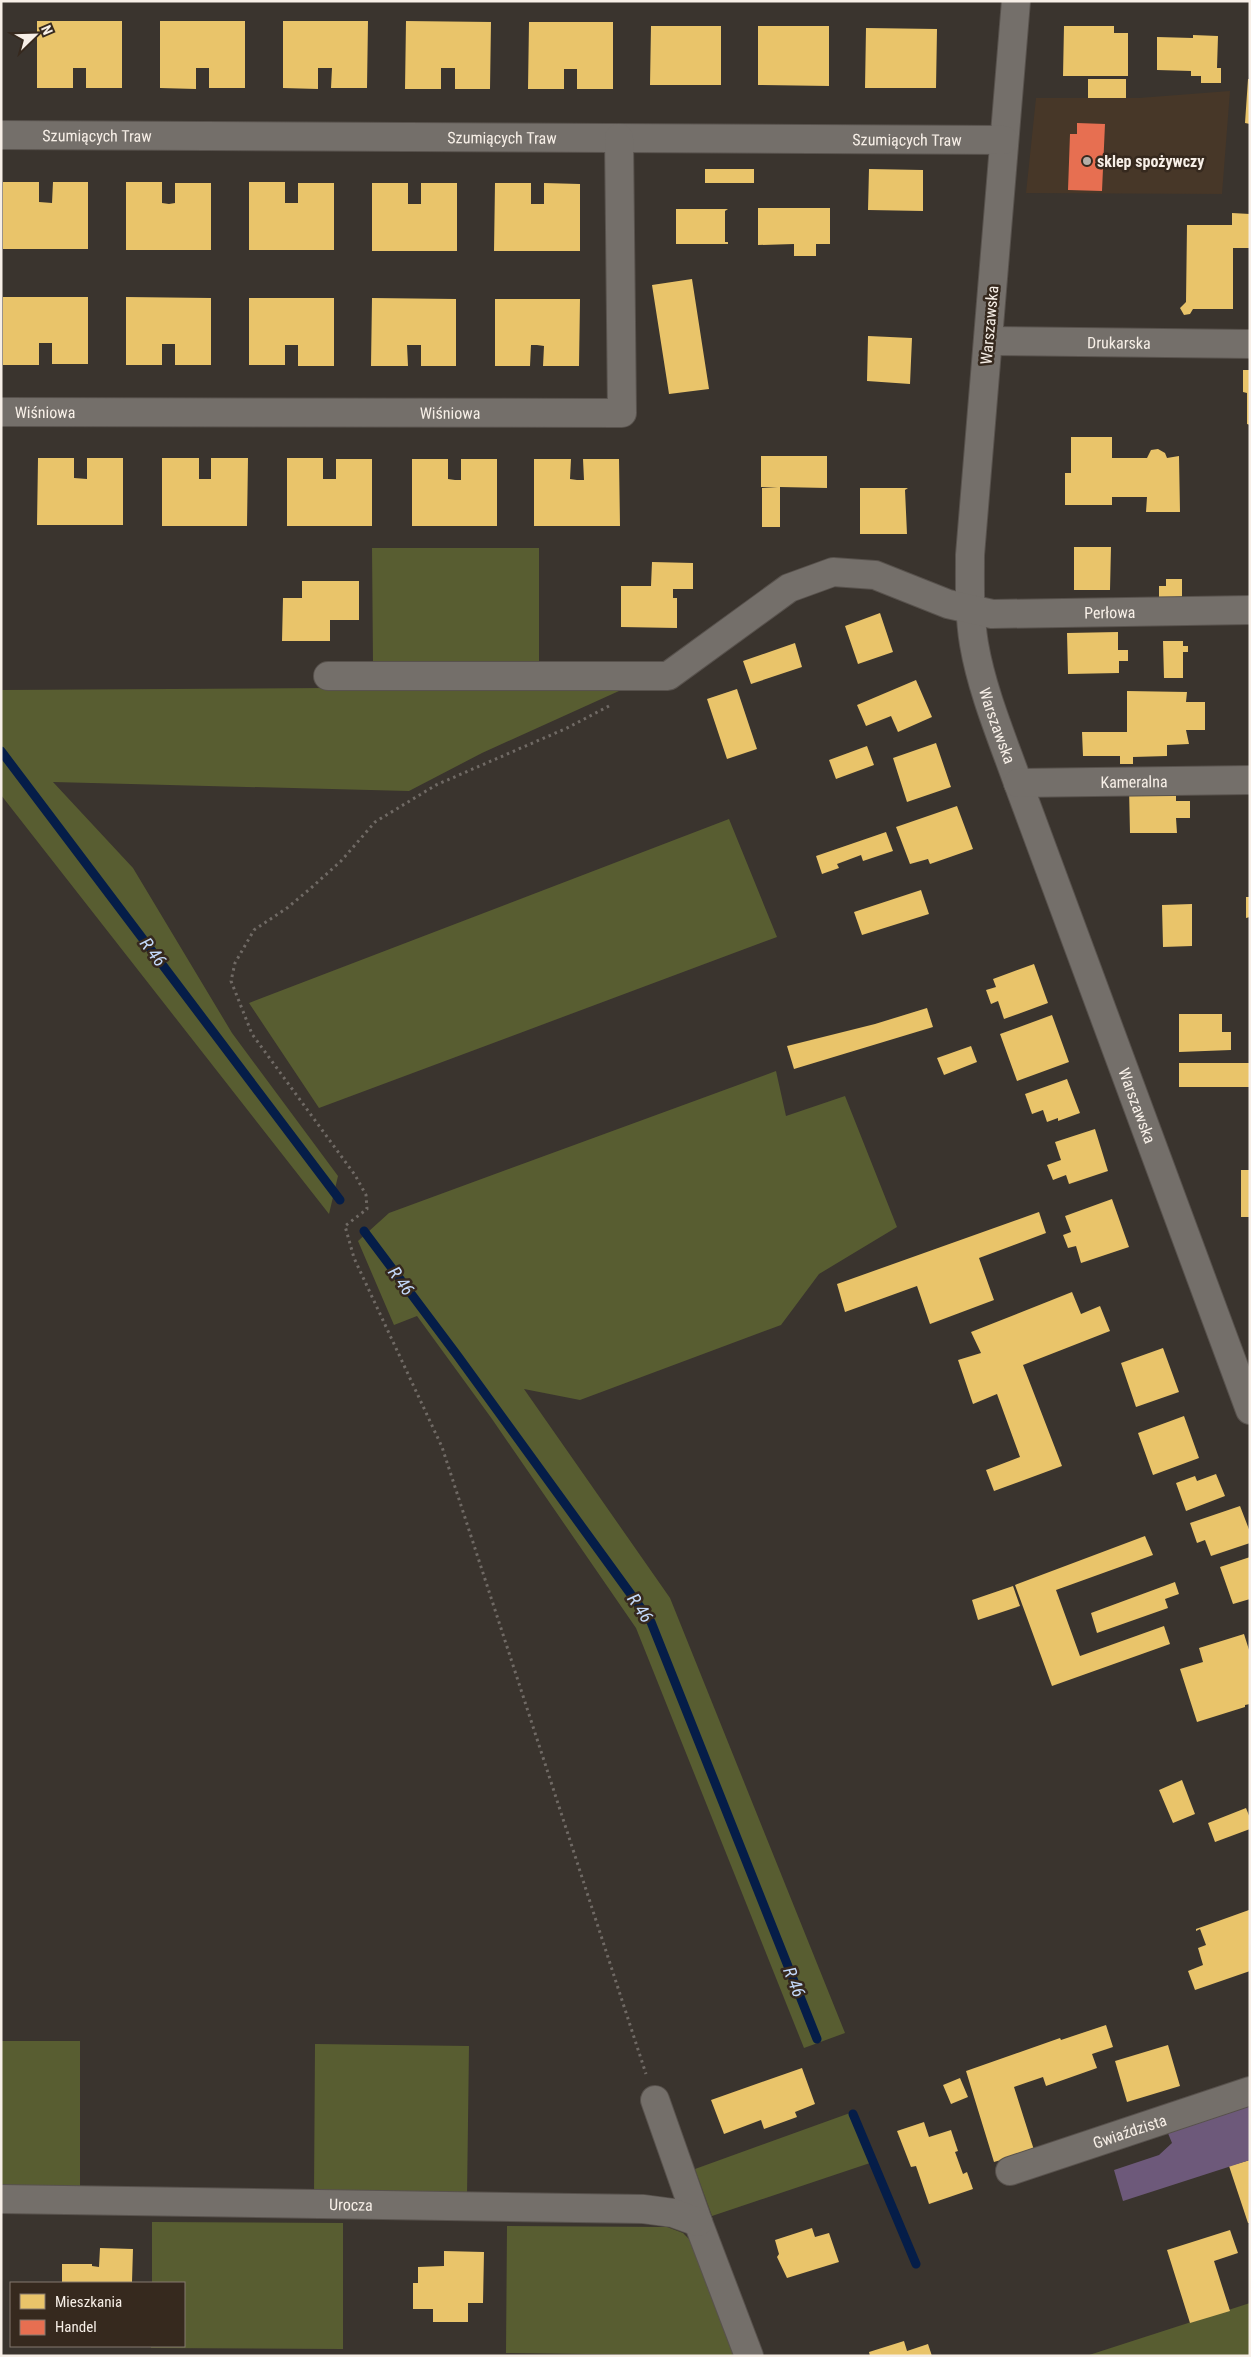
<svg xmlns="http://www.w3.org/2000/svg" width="1251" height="2357" viewBox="0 0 1251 2357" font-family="'Roboto Condensed',sans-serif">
	<rect width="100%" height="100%" fill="#3a342e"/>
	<!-- built -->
	<path fill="#473728" d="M1230 91 1222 194 1026 193 1036 98H1139Z"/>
	<!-- green -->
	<path fill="#585d31" d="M372 548H539V663L373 664Z
		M630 686 482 753 409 791 53 782 133 868 232 1033 338 1176 329 1214 1 795V690Z
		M729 819 777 937 319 1108 249 1003Z
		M776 1071 786 1116 845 1096 897 1227 819 1274 781 1325 580 1400 524 1389 670 1598 845 2033 804 2048 636 1628 492 1419 417 1316 394 1325 358 1241 389 1213Z
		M1 2041H80V2191L1 2190Z
		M315 2044 469 2046 467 2197 314 2195Z
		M850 2113 870 2163 712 2216 695 2169Z
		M152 2222 343 2223V2349L151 2348V2346H184V2283H152Z
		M507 2226 667 2227 683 2233 696 2246 739 2356 506 2353Z
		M1250 2303V2356H1086Z"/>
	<!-- homes -->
	<path fill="#e9c46a" d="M37 21H122V88H86V68H73V88H37Z
		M160 21H245V88H209V68H196V89L160 88Z
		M283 21H368L367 88H331L332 68H318V89L283 88Z
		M406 21 491 22 490 89H455V68H441V89H405Z
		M529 22H613V89H577V69H564V89H528Z
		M651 26H721V85H650Z
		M758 26H829V86L758 85Z
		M1064 26H1114V33H1128V76H1063Z
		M866 28 937 29 936 88H865Z
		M1193 35 1218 36 1217 68H1221V83H1201V76H1191V71L1157 70V37L1193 38Z
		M1088 79H1126V98H1088Z
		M1248 79H1250V124L1245 123Z
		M705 169H754V183H705Z
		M869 169 923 170V211L868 210Z
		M3 182H39V202L52 203 53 182H88V249H3Z
		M126 182H162V203L169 204 175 203V183H211V250H126Z
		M249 182H285V203H298V183H334V250H249Z
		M372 183H408V204H421V183H457V251H372Z
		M495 183H531V204H544V183L580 184V251H494Z
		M758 208H830V244H816V256H794V244L758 245Z
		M676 209H728L725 211V242H728V244H676Z
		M1232 213 1250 214V248H1233V309H1193L1190 314 1184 315 1180 308 1186 302 1187 225H1232Z
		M692 279 709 389 669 394 652 285Z
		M3 297H88V364H52V343H39V365H3Z
		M126 297 211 298V365H175V344H162V365H126Z
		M249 298H334V366H298V345H285V365H249Z
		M372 298 456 299V366H421V345H407L408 366H371Z
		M495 299H580L579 366H543L544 346 537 345H531L530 366H495Z
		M868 336 912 338 910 384 867 381Z
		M1243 370H1250V425L1247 424V393L1243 392Z
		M1071 437H1112V458H1147L1151 450 1158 449 1165 453 1167 458 1179 456 1180 512H1146L1147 497H1112V505H1065V473H1071Z
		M761 456H827V488L780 487V527H762V488L778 487H761Z
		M38 458H74V478L87 479V458H123V525H37Z
		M162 458H199V479H211V458H248L247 526H162Z
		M287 458H323V479H336V459H372V526H287Z
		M412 459H448V479L455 480H461V459H497V526H412Z
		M534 459H571L570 479 577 480H584L583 459H619L620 526H534Z
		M860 488H908L905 490 907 534H860Z
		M1074 547H1111L1110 590H1074Z
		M652 562 693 563V589H673V598H677V628L621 627V586H651Z
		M1166 579H1182V599L1159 600V586H1166Z
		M302 581H359V620H330V641H282L283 598H302Z
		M880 613 893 652 858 664 845 626Z
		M1118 632V650H1128V661H1119V673L1068 674 1067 633Z
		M1163 641H1183V646H1188V652H1183V678H1164Z
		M795 643 802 667 751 684 743 661Z
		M916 680 932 717 898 732 891 716 866 726 857 705Z
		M737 689 757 749 727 759 707 699Z
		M1127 691 1187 692 1186 702H1205V730H1186L1189 744 1167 745V756L1133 757V764H1120V756H1083L1082 732H1127Z
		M936 743 951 787 907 802 893 758Z
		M867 746 874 765 836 779 829 760Z
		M1176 786V801H1190V818H1176L1177 833H1130L1129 787Z
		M957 806 973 849 930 864 928 859 910 864 896 827Z
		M886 832 893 851 863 861 861 855 837 864 839 868 822 874 816 856Z
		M921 890 929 914 862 935 854 912Z
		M1246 897H1250V917L1246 918Z
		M1192 904V946L1163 947 1162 905Z
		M1034 964 1048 1003 1004 1019 998 1001 991 1004 986 990 996 987 993 979Z
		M927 1008 933 1027 794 1069 787 1046 875 1024Z
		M1179 1014H1222V1032H1231V1050L1179 1052Z
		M1052 1015 1069 1062 1017 1081 1000 1034Z
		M971 1046 977 1062 944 1075 937 1058Z
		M1179 1063H1250V1087H1179Z
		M1067 1079 1080 1113 1058 1121V1118L1047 1122 1043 1110 1032 1114 1025 1094Z
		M1095 1129 1108 1171 1069 1184 1066 1175 1053 1180 1047 1165 1061 1160 1055 1142Z
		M1241 1170H1250V1217H1241Z
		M1112 1199 1129 1247 1081 1263 1076 1246 1068 1248 1063 1235 1071 1232 1065 1216Z
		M1039 1212 1046 1233 979 1258 994 1300 930 1324 917 1286 845 1312 837 1284Z
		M1072 1292 1081 1314 1100 1306 1110 1331 1023 1365 1062 1466 994 1491 986 1470 1020 1457 997 1394 973 1404 958 1360 981 1353 971 1332Z
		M1163 1348 1179 1392 1136 1407 1121 1363Z
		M1184 1416 1199 1458 1153 1475 1138 1433Z
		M1216 1474 1225 1496 1186 1511 1176 1483 1195 1476 1197 1481Z
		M1240 1506 1250 1532V1543L1211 1556 1205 1540 1197 1543 1190 1523Z
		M1145 1536 1153 1555 1056 1590 1080 1656 1164 1626 1170 1644 1052 1686 1015 1585Z
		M1250 1557V1599L1233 1604 1220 1567Z
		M1175 1582 1179 1594 1165 1599 1168 1608 1097 1633 1091 1613Z
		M1013 1586 1020 1606 978 1620 972 1600Z
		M1244 1634 1250 1653V1704L1245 1705V1707L1197 1722 1180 1669 1203 1662 1199 1648Z
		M1182 1780 1195 1814 1173 1823 1159 1790Z
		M1246 1808 1250 1818V1829L1215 1842 1208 1823Z
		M1249 1910 1250 1971 1195 1990 1188 1971 1203 1965 1198 1948 1206 1945 1200 1929 1196 1931V1929Z
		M1106 2025 1113 2047 1092 2054 1097 2068 1046 2086 1043 2077 1014 2087 1034 2150 994 2162 966 2071 1060 2038 1061 2040Z
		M1168 2045 1180 2086 1127 2102 1115 2061Z
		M802 2068 815 2104 795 2112 797 2117 764 2129 761 2120 724 2134 711 2100Z
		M960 2078 968 2097 951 2104 943 2085Z
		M924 2122 929 2137 951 2130 958 2151 955 2152 963 2174 967 2172 973 2189 929 2204 916 2166 911 2167 897 2131Z
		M1250 2160V2223H1248L1229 2166Z
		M812 2228 815 2237 829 2233 839 2262 787 2278 777 2257 779 2254 775 2240Z
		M1230 2230 1238 2253 1214 2261 1230 2311 1190 2323 1167 2250Z
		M100 2248 133 2249 132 2282 62 2283V2264H92V2266L99 2267Z
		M444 2251 484 2252 483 2303H468V2322H433V2309H413V2283H418V2267L444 2266Z
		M904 2341 907 2351 928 2344 932 2356H870L869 2352Z"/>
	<!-- shops -->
	<path fill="#e76f51" d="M1077 123 1105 124 1102 191 1068 190 1070 134H1077Z"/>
	<!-- offices -->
	<path fill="#6d597a" d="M1250 2098V2160L1123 2201 1114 2170 1159 2155 1172 2143 1165 2126Z"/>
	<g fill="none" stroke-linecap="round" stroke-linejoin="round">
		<!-- stream -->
		<path stroke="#051d48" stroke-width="9" d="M1 751 340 1200
			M364 1231 457 1355 651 1622 817 2039
			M853 2114 916 2264"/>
		<!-- minor casing -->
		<g stroke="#58524d" stroke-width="30">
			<g id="minor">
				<path id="s1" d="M1016 1 970 555C970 585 969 614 974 644 982 691 1002 738 1018 783L1250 1410"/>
				<path id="s2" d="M1 135 1004 140"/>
				<path id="s3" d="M988 341 1250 344"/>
				<path id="s4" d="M1 412 622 413 619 138"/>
				<path id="s5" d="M328 676H668L789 588 833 572 875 575 948 604 992 614 1250 610"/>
				<path id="s6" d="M1018 783 1250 780"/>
				<path d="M655 2100 698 2222 749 2356"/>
				<path id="s7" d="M1010 2171 1250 2091"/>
				<path id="s8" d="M1 2199 643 2209 673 2213 698 2222"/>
			</g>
		</g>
		<!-- path -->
		<path stroke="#706a65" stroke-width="3" stroke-dasharray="2.5 4" stroke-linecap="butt" d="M609 706 567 728 436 785 375 822 341 861 311 888 287 908 254 930 235 963 231 981 252 1034 355 1175 366 1195 367 1209 345 1226 354 1258 442 1447 646 2074"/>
		<!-- minor -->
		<use href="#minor" stroke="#746f6a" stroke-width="28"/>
	</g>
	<!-- markers -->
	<circle fill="#b5aea6" stroke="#36291e" stroke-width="2" cx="1087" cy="161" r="5"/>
	<g text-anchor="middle" stroke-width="5" stroke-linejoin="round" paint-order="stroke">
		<!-- street labels -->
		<g font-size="16" fill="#f7efe7" stroke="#36291e">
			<text dy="6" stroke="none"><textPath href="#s2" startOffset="96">Szumiących Traw</textPath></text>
			<text dy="6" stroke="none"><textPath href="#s2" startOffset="501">Szumiących Traw</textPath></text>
			<text dy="6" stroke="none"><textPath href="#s2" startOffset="906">Szumiących Traw</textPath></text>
			<text transform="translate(989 325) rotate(-85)" y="6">Warszawska</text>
			<text dy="6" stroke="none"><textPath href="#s3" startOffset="131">Drukarska</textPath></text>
			<text dy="6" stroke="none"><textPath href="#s4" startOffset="44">Wiśniowa</textPath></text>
			<text dy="6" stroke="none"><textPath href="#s4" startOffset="449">Wiśniowa</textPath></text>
			<text dy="6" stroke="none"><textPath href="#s5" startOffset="820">Perłowa</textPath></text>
			<text dy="6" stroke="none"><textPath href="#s1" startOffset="730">Warszawska</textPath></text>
			<text dy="6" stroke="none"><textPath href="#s6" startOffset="116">Kameralna</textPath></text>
			<text dy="6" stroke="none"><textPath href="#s1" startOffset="1135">Warszawska</textPath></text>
			<text dy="6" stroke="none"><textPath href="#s7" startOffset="126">Gwiaździsta</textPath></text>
			<text dy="6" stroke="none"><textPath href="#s8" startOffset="350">Urocza</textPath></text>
		</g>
		<!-- poi labels -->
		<g font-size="16" font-weight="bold" fill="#f7efe7" stroke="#36291e" text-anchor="start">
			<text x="1097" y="167">sklep spożywczy</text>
		</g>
		<!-- water labels -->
		<g font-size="18" font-style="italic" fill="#c3d8f9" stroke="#36291e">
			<text transform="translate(153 952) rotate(53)" y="6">R 46</text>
			<text transform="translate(401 1281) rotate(54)" y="6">R 46</text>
			<text transform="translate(640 1608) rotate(56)" y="6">R 46</text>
			<text transform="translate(794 1982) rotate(68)" y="6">R 46</text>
		</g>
	</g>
	<!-- border -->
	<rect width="1251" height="2357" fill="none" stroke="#f7efe7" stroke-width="5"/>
	<!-- legend -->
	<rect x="10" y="2282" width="175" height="65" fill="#36291e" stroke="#83786e"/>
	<rect x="20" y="2294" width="25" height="15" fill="#e9c46a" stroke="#83786e"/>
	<text x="55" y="2307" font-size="15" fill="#f7efe7">Mieszkania</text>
	<rect x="20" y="2320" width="25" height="15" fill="#e76f51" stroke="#83786e"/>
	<text x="55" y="2332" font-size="15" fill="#f7efe7">Handel</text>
	<!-- north arrow -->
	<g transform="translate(35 35) rotate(67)" stroke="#36291e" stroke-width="4" paint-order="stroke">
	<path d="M0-4L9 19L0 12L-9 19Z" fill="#f7efe7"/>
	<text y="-8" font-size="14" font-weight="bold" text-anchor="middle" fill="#f7efe7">N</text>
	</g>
</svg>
